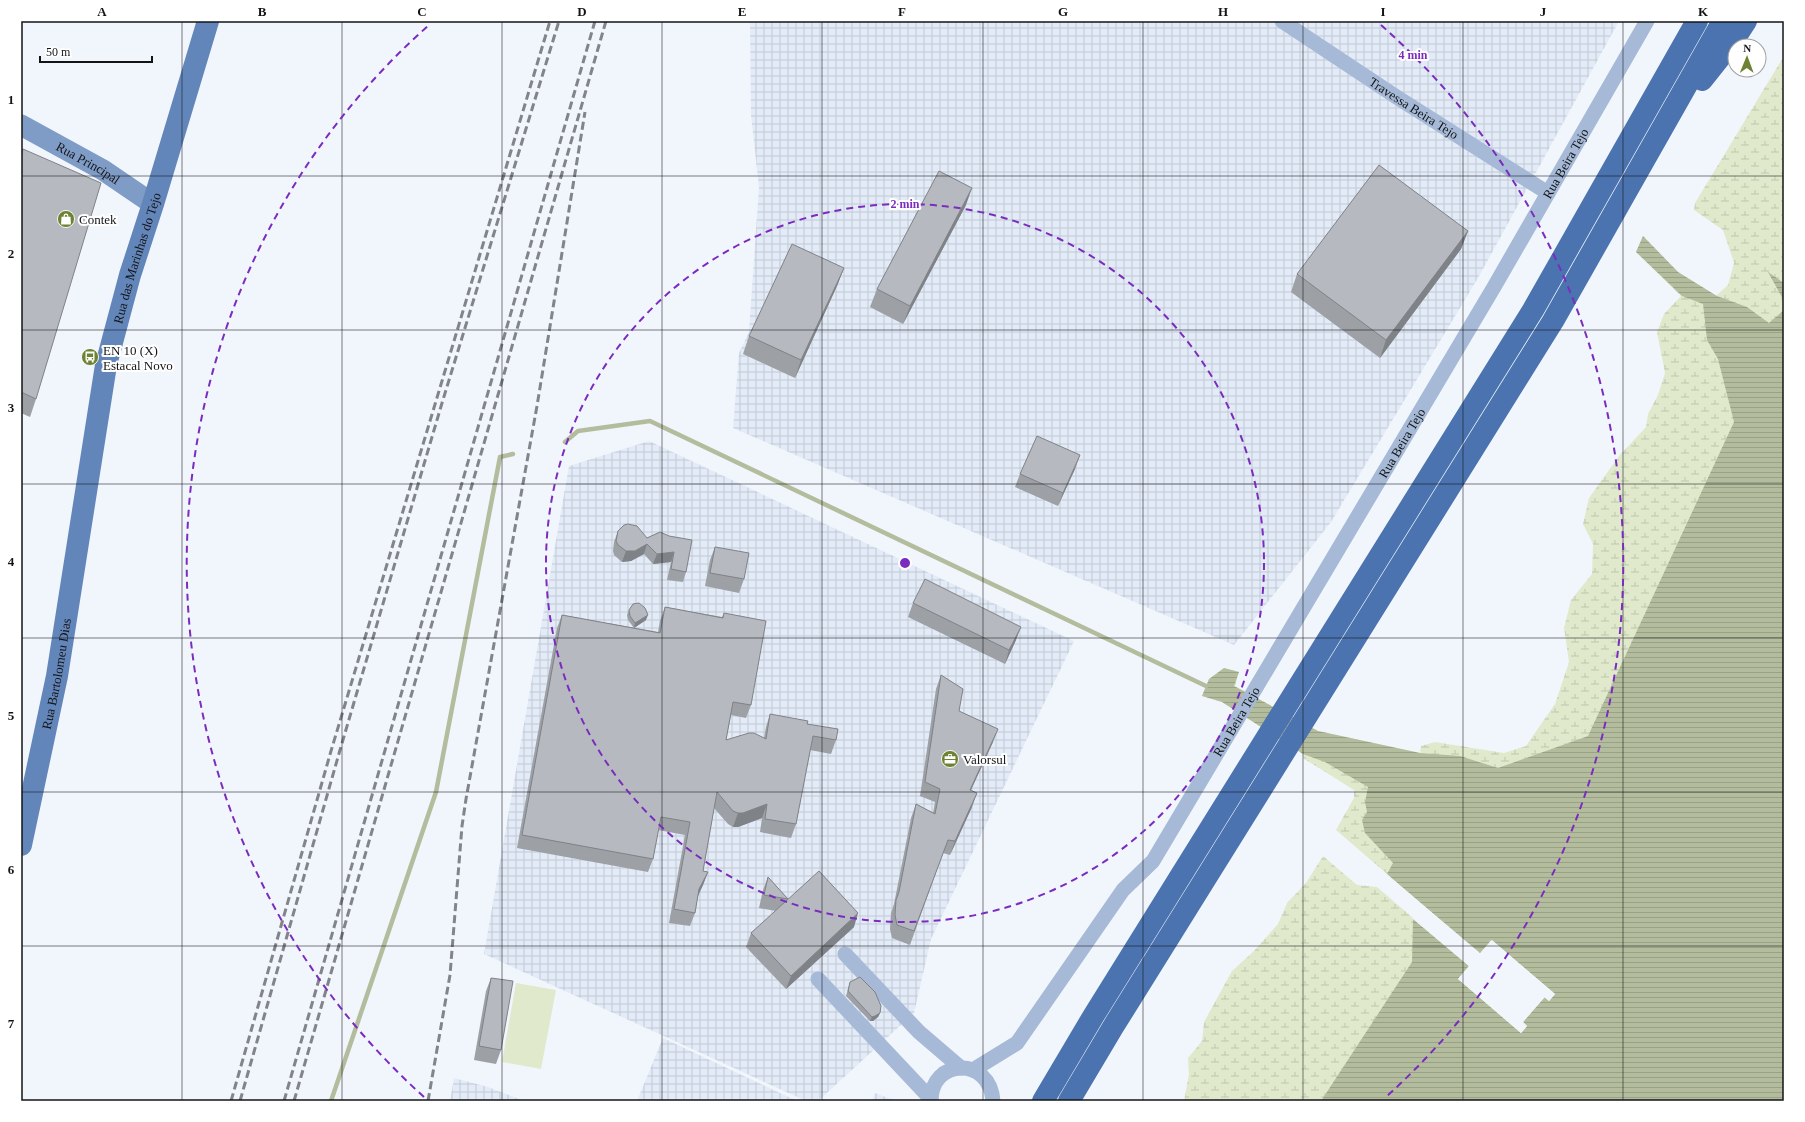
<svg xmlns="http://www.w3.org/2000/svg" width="1805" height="1122" viewBox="0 0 1805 1122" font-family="Georgia,serif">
	<defs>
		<pattern id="industrial-grid" width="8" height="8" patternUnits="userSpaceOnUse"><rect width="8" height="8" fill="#e2ebf7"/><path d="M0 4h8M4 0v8" fill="none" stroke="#c1c9d3"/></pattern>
		<pattern id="wetland-marsh" width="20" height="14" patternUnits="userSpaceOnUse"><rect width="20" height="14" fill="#e0e9cc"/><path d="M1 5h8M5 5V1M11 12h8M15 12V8" fill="none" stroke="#bfc7ae"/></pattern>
		<pattern id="water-rules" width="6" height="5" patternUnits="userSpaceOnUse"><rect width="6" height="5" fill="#b3bd9e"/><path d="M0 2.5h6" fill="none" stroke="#99a287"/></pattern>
	</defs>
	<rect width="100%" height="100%" fill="#f1f6fc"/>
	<!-- industrial -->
	<path fill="url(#industrial-grid)" d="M750 21H1619L1478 278 1331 522 1234 645 733 428 739 353 749 332 759 187 751 115Z
		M649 441 1074 641 931 939 914 1013 818 1101H806L484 954 569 466Z
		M663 1038 797 1101H637Z
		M454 1078 488 1087 524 1101H450Z
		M875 1093 896 1101H872Z"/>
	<!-- wetland -->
	<path fill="url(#wetland-marsh)" d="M1784 56V555L1503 949 1492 940 1480 954 1336 830 1354 798V790L1303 758V754L1222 702 1202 696 1209 679 1224 668 1239 672 1235 686 1318 731 1420 753 1421 746 1435 742 1504 753 1526 746 1555 704 1569 662 1564 628 1571 600 1592 574 1593 544 1583 524 1589 498 1619 456 1646 427 1648 414 1658 395 1665 373 1657 332 1664 314 1681 296 1636 252 1643 236 1678 272 1716 296 1728 285 1734 263 1723 230 1694 210 1695 203Z
		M1323 856 1357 885 1377 887 1469 966 1458 979 1494 1010 1433 1101H1184L1189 1074 1188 1058 1202 1041 1204 1022 1232 971 1254 951 1278 924 1287 903 1306 883Z"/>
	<!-- garden -->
	<path fill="#e0e9cc" d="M516 983 556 990 541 1069 502 1062Z"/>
	<!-- water -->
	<path fill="url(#water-rules)" d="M1643 236 1678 272 1717 296 1747 307 1769 323 1784 310V1101H1321L1412 962 1413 919 1469 966 1458 979 1521 1033 1527 1026 1523 1022 1545 997 1549 1001 1555 994 1491 940 1480 954 1387 874 1393 863 1365 833 1362 820 1367 812 1365 802 1368 787 1325 762 1303 754 1222 702 1202 696 1209 679 1224 668 1239 672 1234 686 1318 731 1420 753 1460 756 1498 768 1588 736 1734 422 1718 359 1707 340 1703 304 1682 296 1636 252Z
		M1768 272 1784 283V301Z"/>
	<!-- pier -->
	<path fill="#f1f6fc" d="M1385 873 1480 953 1492 940 1555 994 1549 1001 1544 997 1523 1022 1527 1026 1521 1033 1458 979 1469 966 1412 918 1415 917 1470 965V967L1460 979 1521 1031 1525 1026 1521 1021 1543 996 1545 995 1549 998 1552 994 1492 943 1481 955H1479L1385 875Z"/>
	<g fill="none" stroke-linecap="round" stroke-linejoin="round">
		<!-- stream -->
		<path stroke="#b3bd9e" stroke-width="4.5" d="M565 442 578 431 650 421 1206 686
			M331 1101 436 792 500 457 513 454"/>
		<!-- street -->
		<g stroke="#a6bad7" stroke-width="15">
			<path id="s1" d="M1282 21 1395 96 1548 193"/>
			<path d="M845 954 919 1032 961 1068"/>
			<path d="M818 979 931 1099"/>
			<path id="s2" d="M973 1070 1017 1043 1123 890 1153 861 1494 287 1647 21"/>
			<path d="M931 1101C931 1058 990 1056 993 1101"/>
		</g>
		<!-- secondary -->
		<path stroke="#7f9cc7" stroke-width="21" id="s3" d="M21 125 103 170 153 204"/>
		<!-- primary -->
		<path stroke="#6386ba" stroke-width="22" id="s4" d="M21 845 57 676 106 365 130 275 153 204 208 21"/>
		<!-- highway -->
		<path stroke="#4b73af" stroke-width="22" d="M1702 80 1733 41 1746 21
			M1043 1101 1094 1015 1533 310 1697 21
			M1069 1101 1113 1027 1553 321 1723 21"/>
		<!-- rail -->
		<path stroke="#818488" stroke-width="3" stroke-dasharray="8 4" stroke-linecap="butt" d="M231 1101 331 751 550 21
			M240 1101 340 750 442 403 559 21
			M284 1101 595 21
			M294 1101 606 21
			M428 1101 450 975 462 826 466 799 537 406 585 112"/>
	</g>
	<!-- wall -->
	<path fill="#9da0a5" d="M23 149 36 399 30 417 21 413V156Z
		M966 205 903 324 870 307 877 289Z
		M1468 231 1461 249 1380 358 1291 292 1297 274Z
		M844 268 837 286 795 378 743 354 749 336Z
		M1075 469 1058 506 1015 487 1020 474Z
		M618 531 647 538 660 532 686 572 683 582 667 580 671 562 653 564 644 554 631 561 622 562 614 555 613 551 614 542Z
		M715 547 744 579 739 593 705 586 710 560Z
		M913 603 1016 640 1005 664 908 617Z
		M665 607 722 617 724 613 751 705 746 718 731 715 726 740 764 738 766 727 770 714 807 724 836 740 831 754 810 750 796 824 791 838 760 832 762 818 738 827H733L728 824 714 808 703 871 708 872 703 885 698 894 695 913 690 926 669 923 685 835 658 830 653 859 648 872 517 848 557 628 562 615 658 632 660 621Z
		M629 610 646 620 634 628 628 620 627 615Z
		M941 675 959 711 993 742 971 790 972 807 950 855 943 853 910 945 892 938 890 929 891 913 894 904 911 818 916 804 933 813 935 802 920 796 936 689Z
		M768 877 788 899 787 900 854 927 786 989 746 947 751 933 776 911 759 908 763 890Z
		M491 978 501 1050 496 1064 474 1060 486 991Z
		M850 982 880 1013 878 1017 873 1021H870L846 996Z"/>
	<!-- shaded-wall -->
	<path fill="#7f8286" d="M972 188 966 205 903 324 910 306Z
		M1468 231 1461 249 1380 358 1386 340Z
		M844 268 837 286 795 378 801 360Z
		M1080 455 1075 469 1058 506 1063 493Z
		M647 544 644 554 631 561 622 562 626 551Z
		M674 552 671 562 653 564 657 554Z
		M648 615 646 620 634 628 635 623Z
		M1021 627 1016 640 1005 664 1009 650Z
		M998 729 993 742 965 803 970 790Z
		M977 793 972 807 950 855 955 841Z
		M767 804 762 818 738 827H733L738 813Z
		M708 872 703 885 695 903 699 889Z
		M858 913 854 927 786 989 791 976Z
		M880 1013 878 1017 873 1021H870L872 1017Z"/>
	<!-- building -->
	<path fill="#b6bac0" stroke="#7f8286" d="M23 149 101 183 36 399 21 392V157Z
		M1379 165 1468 231 1386 340 1297 274Z
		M939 171 972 188 910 306 877 289Z
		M792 244 844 268 801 360 749 336Z
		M1037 436 1080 455 1063 493 1020 474Z
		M628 524 637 526 647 538 660 532 669 536 692 540 686 572 671 569 674 552 657 554 647 544 635 551H626L618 545 616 541 618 531 624 525Z
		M715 547 749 553 744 579 710 573Z
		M925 579 1021 627 1009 650 913 603Z
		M639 603 645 608 648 615 635 623 630 616 629 610 633 604Z
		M665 607 723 618 724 613 766 621 751 705 733 702 726 740 749 733H754L766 739 770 714 808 721 807 724 838 729 836 740 813 736 796 824 765 819 767 804 743 813H738L733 811 717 792 703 871 708 872 699 889 695 913 674 909 690 822 661 817 653 859 522 835 562 615 660 633Z
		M941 675 963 689 959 711 998 729 970 790 977 793 955 841 948 840 914 931 897 925 895 915 896 900 899 892 916 804 935 814 940 789 925 782Z
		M819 871 858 913 791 976 751 933Z
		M768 877 788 899 764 895Z
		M860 977 875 992 881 1006 880 1013 875 1016 872 1017 848 991 850 982Z
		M491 978 513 981 501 1050 479 1046Z"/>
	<!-- grid -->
	<path fill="none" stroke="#131416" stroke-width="1" stroke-opacity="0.55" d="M182 21V1101M342 21V1101M502 21V1101M662 21V1101M822 21V1101M983 21V1101M1143 21V1101M1303 21V1101M1463 21V1101M1623 21V1101M21 176H1784M21 330H1784M21 484H1784M21 638H1784M21 792H1784M21 946H1784"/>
	<!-- distance rings -->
	<g fill="none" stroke="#7b2cbf" stroke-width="2" stroke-dasharray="7 5">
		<circle cx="905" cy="563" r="359"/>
		<path d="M424 1097A719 719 0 0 1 429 25M1381 25A719 719 0 0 1 1386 1097"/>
	</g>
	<!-- icons -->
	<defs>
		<g id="shop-disc" transform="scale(0.9)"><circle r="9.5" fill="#6d8232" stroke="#fff"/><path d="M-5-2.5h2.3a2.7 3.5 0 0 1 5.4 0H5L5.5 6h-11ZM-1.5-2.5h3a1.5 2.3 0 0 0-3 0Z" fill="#fff"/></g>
		<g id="bus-disc" transform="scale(0.9)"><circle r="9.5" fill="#6d8232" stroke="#fff"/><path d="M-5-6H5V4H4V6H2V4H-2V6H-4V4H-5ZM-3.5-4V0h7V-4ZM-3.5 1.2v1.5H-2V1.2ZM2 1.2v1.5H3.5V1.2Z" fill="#fff"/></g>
		<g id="office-disc" transform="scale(0.9)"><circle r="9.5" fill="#6d8232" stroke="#fff"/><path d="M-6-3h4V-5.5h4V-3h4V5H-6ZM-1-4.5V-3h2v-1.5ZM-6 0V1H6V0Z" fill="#fff"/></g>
	</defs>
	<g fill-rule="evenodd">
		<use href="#shop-disc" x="66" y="219"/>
		<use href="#bus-disc" x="90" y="357"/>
		<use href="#office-disc" x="950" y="759"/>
	</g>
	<g text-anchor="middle" stroke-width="4" stroke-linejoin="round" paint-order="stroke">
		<!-- street labels -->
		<g font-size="13" fill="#131416" stroke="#fff">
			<text dy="5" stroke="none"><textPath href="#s1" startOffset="158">Travessa Beira Tejo</textPath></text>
			<text dy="5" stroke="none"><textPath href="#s3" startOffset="77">Rua Principal</textPath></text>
			<text dy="5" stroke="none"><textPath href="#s2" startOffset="1090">Rua Beira Tejo</textPath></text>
			<text dy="5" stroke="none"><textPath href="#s4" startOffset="599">Rua das Marinhas do Tejo</textPath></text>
			<text dy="5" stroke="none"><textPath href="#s2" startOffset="766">Rua Beira Tejo</textPath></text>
			<text dy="5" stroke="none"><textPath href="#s4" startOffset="175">Rua Bartolomeu Dias</textPath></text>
			<text dy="5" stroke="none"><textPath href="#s2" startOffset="442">Rua Beira Tejo</textPath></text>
		</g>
		<!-- poi labels -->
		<g font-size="13" fill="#131416" stroke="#fff" text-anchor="start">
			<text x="79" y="224">Contek</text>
			<text x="103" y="355">EN 10 (X)<tspan x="103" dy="15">Estacal Novo</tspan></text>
			<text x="963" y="764">Valorsul</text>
		</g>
	</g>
	<circle cx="905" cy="563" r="6" fill="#7b2cbf" stroke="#fff" stroke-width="2"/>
	<g font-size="12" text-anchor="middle" font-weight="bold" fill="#7b2cbf" stroke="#fff" stroke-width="4" stroke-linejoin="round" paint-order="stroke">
		<text x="1413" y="59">4 min</text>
		<text x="905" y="208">2 min</text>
	</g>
	<!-- border -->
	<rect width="1805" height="1122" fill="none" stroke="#ffffff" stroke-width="44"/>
	<!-- north arrow -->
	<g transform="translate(1747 58) rotate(1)"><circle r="19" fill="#ffffff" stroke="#a1a1a2"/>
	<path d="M0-3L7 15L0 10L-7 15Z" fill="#6d8232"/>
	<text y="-6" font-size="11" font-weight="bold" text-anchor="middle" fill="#131416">N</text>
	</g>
	<!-- scale -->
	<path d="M40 56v6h112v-6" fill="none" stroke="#131416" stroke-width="2"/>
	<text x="46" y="56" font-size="12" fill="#131416" stroke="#ffffff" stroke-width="3" paint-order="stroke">50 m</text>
	<rect x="22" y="22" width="1761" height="1078" fill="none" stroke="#131416" stroke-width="1.5"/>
	<g font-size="13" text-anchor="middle" font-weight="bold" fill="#131416">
		<text x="102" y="16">A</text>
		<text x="262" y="16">B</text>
		<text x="422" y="16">C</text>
		<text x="582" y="16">D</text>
		<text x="742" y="16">E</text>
		<text x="902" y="16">F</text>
		<text x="1063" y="16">G</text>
		<text x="1223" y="16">H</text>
		<text x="1383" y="16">I</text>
		<text x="1543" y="16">J</text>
		<text x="1703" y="16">K</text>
		<text x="11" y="104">1</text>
		<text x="11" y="258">2</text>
		<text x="11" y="412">3</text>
		<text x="11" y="566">4</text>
		<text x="11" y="720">5</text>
		<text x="11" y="874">6</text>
		<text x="11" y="1028">7</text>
	</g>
</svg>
